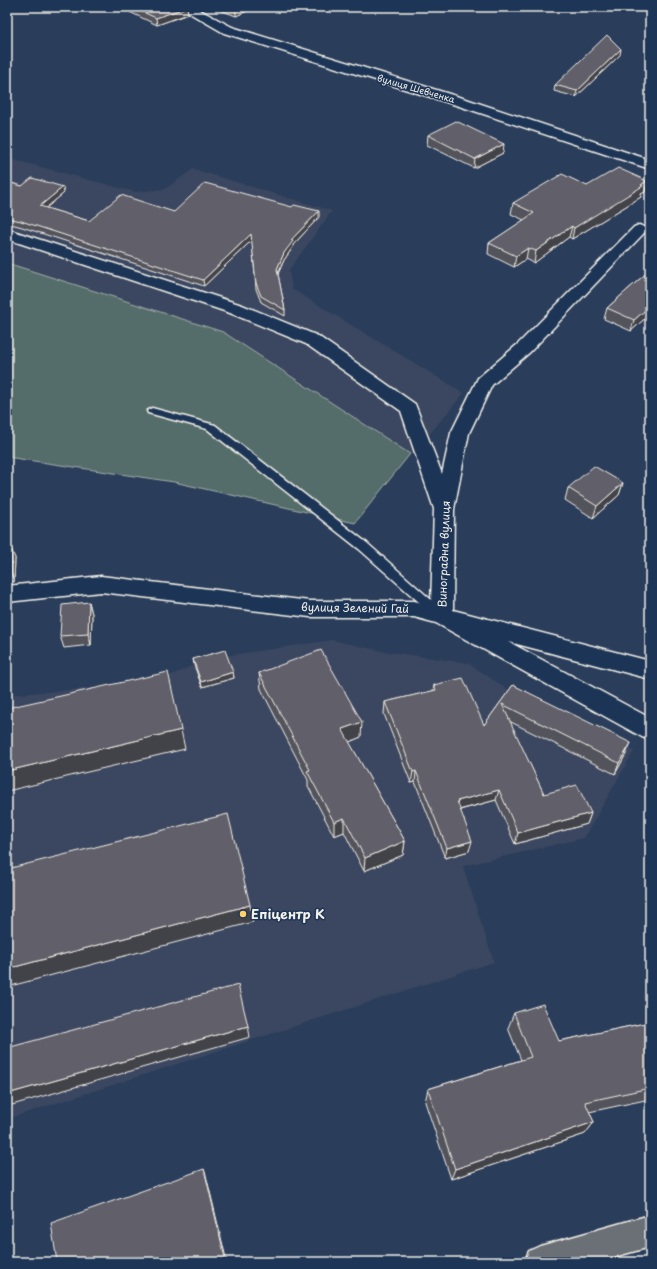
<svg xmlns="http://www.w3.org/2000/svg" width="657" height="1269" viewBox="0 0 657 1269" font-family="'Playpen Sans',sans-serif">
	<rect width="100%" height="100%" fill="#2a3d5b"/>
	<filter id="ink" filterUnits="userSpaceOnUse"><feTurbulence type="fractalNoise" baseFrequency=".025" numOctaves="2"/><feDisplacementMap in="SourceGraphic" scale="8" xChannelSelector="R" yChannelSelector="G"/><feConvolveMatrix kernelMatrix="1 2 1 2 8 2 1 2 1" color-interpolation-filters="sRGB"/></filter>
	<g filter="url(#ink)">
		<!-- built -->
		<path fill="#3a4760" d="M7 158 135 192 165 189 193 169 332 211 289 270 292 289 464 393 412 455 223 332 7 263Z
			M332 640 382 651 468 663 513 693 634 751 584 838 463 866 494 962 7 1119V695L154 683 194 665 225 656Z"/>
		<!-- green -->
		<path fill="#556d6a" stroke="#a4afa9" d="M7 263 223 332 410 454 355 523 174 482 7 457Z"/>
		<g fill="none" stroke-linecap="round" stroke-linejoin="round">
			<!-- service casing -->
			<g stroke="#f4f1e8" stroke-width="3">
				<path id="service" d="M152 408 215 425 367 543 445 612 447 615 445 618H437L359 549 207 429 148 413 147 411Z"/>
			</g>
			<!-- minor casing -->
			<g stroke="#f4f1e8" stroke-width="3">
				<path id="minor" d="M179 7H194L232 27 469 100 650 160V169L459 106 224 33Z
					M639 225 644 227 647 230 644 233 530 352 492 385 469 433 454 509 453 610 650 661V679L509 642 650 718V740L642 737 436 623 414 617H310L101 592 7 602V586L101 576 310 601H414L431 605 434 509 401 411 306 344 230 313 7 239V229L242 305 318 336 415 404 442 474 451 433 478 378 518 344 634 227Z"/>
			</g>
			<!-- primary casing -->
			<g stroke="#f4f1e8" stroke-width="3">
				<path id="primary" d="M650 1215V1247L596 1262H524L529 1251 540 1246Z"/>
			</g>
			<!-- service -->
			<use href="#service" fill="#1d3557" fill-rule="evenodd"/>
			<!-- minor -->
			<use href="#minor" fill="#1d3557" fill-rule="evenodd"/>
			<!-- primary -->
			<use href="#primary" fill="#6b6f75" fill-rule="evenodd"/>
		</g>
		<!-- wall -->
		<path fill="#53525b" stroke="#f4f1e8" d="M119 7H187L188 14 157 25Z
			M212 7H256L236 16Z
			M620 55 576 97 554 91 555 85Z
			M428 135 503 153 474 168 427 145Z
			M647 181 645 192 641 194V197L572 239 569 237 534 263 526 259 514 267 488 254 489 243 524 220 511 214 513 203 587 186Z
			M7 182 22 186 64 193 46 208 89 221 174 212 319 217 293 245V247L284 260 278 274 285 310V316L261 302 256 289 252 240 204 286 22 227 7 223Z
			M650 270V314L631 331 604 319 607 308Z
			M623 483 619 495 593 518 565 500 568 488Z
			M7 548 15 558 14 582H7Z
			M89 602 92 614 91 645 64 648 60 636Z
			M193 659 233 672 234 678 202 687 194 665Z
			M259 673 361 737 349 742 405 841 403 855 364 871 344 832 334 836 308 786V780L261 689Z
			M434 685 484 725 513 685 626 754 615 774 509 721 544 794 591 813 587 824 515 844 496 800 460 810 469 851 445 858 415 782 411 783 384 714 385 702 433 691Z
			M514 1013 559 1041 650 1022V1099L589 1112 594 1122 585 1134 451 1179 425 1102 428 1089 521 1060 508 1028Z"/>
		<!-- shaded-wall -->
		<path fill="#43424a" stroke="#f4f1e8" d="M187 7 188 14 157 25 156 18Z
			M201 7H207L201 9Z
			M241 7H256L236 16V9Z
			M621 49 620 55 576 97 577 91Z
			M504 144 503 153 474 168 475 159Z
			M647 181 645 192 641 194V197L572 239 574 228Z
			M63 187 64 193 41 212 40 206Z
			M319 211V217L293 245V247L284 260 277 275V269L284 253 291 240Z
			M572 226 569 237 534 263 536 251Z
			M251 234 252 240 204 286 203 280Z
			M528 248 526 259 514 267 516 256Z
			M650 306V314L631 331 634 320Z
			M623 483 619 495 593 518 597 506Z
			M11 548 15 558 14 582 11 572Z
			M89 602 92 614 91 645 88 634Z
			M233 672 234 678 202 687 201 682Z
			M362 722 361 737 342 745V729Z
			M181 730 185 749 7 791V771Z
			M631 743 626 754 615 774 619 763Z
			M416 771 415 782 411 783 413 772Z
			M499 790 496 800 455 811 457 801Z
			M591 813 587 824 515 844 518 833Z
			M344 818V832L334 836V822Z
			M405 841 403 855 364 871 365 858Z
			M472 841 469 851 445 858 447 848Z
			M250 905 253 922 7 987V969Z
			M248 1026 250 1037 12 1105 7 1099V1094Z
			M594 1122 585 1134 451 1179 455 1169Z
			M204 1169 206 1175 227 1262H214Z"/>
		<!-- building -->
		<path fill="#605f6a" stroke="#f4f1e8" d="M132 7H187L156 18Z
			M229 7H241L236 9Z
			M607 35 621 49 577 91 555 85Z
			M456 121 504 144 475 159 428 135Z
			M618 168 647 181 641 185 643 186 574 228 572 226 536 251 528 248 516 256 489 243 534 213 513 203 562 174 587 186Z
			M32 178 63 187 40 206 89 221 121 195 174 212 205 183 292 207 294 205 319 211 291 240 293 241 284 253 277 269 285 310 261 296 256 283 251 234 203 280 21 221 7 218V182L22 186Z
			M650 270V306L634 320 607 308Z
			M594 466 623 483 597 506 568 488Z
			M7 548H11V572H7Z
			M89 602 88 634 60 636 62 605Z
			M225 650 233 672 201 682 193 659Z
			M321 650 362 722 342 729 405 841 365 858 344 818 334 822 307 771 310 770 259 673Z
			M168 672 181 730 7 771V708Z
			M463 678 484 725 513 685 631 743 619 763 502 704 544 794 577 785 591 813 518 833 499 790 457 801 472 841 447 848 416 771 413 772 385 702 436 690 434 685Z
			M228 814 250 905 7 969V869Z
			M238 985 248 1026 7 1094V1048Z
			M543 1004 559 1041 650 1022V1088L585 1102 594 1122 455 1169 428 1089 531 1057 514 1013Z
			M204 1169 225 1258 214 1262H57L51 1223Z"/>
	</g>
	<!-- markers -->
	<circle fill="#ffd166" stroke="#1d3557" stroke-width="1.5" cx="243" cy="914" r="4"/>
	<g text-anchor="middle" stroke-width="3" stroke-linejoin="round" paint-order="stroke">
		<!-- far-street labels -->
		<g font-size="9" fill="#f4f1e8" stroke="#1d3557">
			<text transform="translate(416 89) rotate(16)" y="3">вулиця Шевченка</text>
		</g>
		<!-- street labels -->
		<g font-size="11" fill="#f4f1e8" stroke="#1d3557">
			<text transform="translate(444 554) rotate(-88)" y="4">Виноградна вулиця</text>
			<text transform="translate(355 608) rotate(1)" y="4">вулиця Зелений Гай</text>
		</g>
		<!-- near-poi labels -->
		<g font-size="13" font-weight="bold" fill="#f4f1e8" stroke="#1d3557" text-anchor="start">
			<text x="251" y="919">Епіцентр К</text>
		</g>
	</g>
	<!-- margin -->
	<rect width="657" height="1269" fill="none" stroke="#1d3557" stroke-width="24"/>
	<rect x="12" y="12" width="633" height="1245" fill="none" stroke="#f4f1e8" stroke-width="1.5" filter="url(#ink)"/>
</svg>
